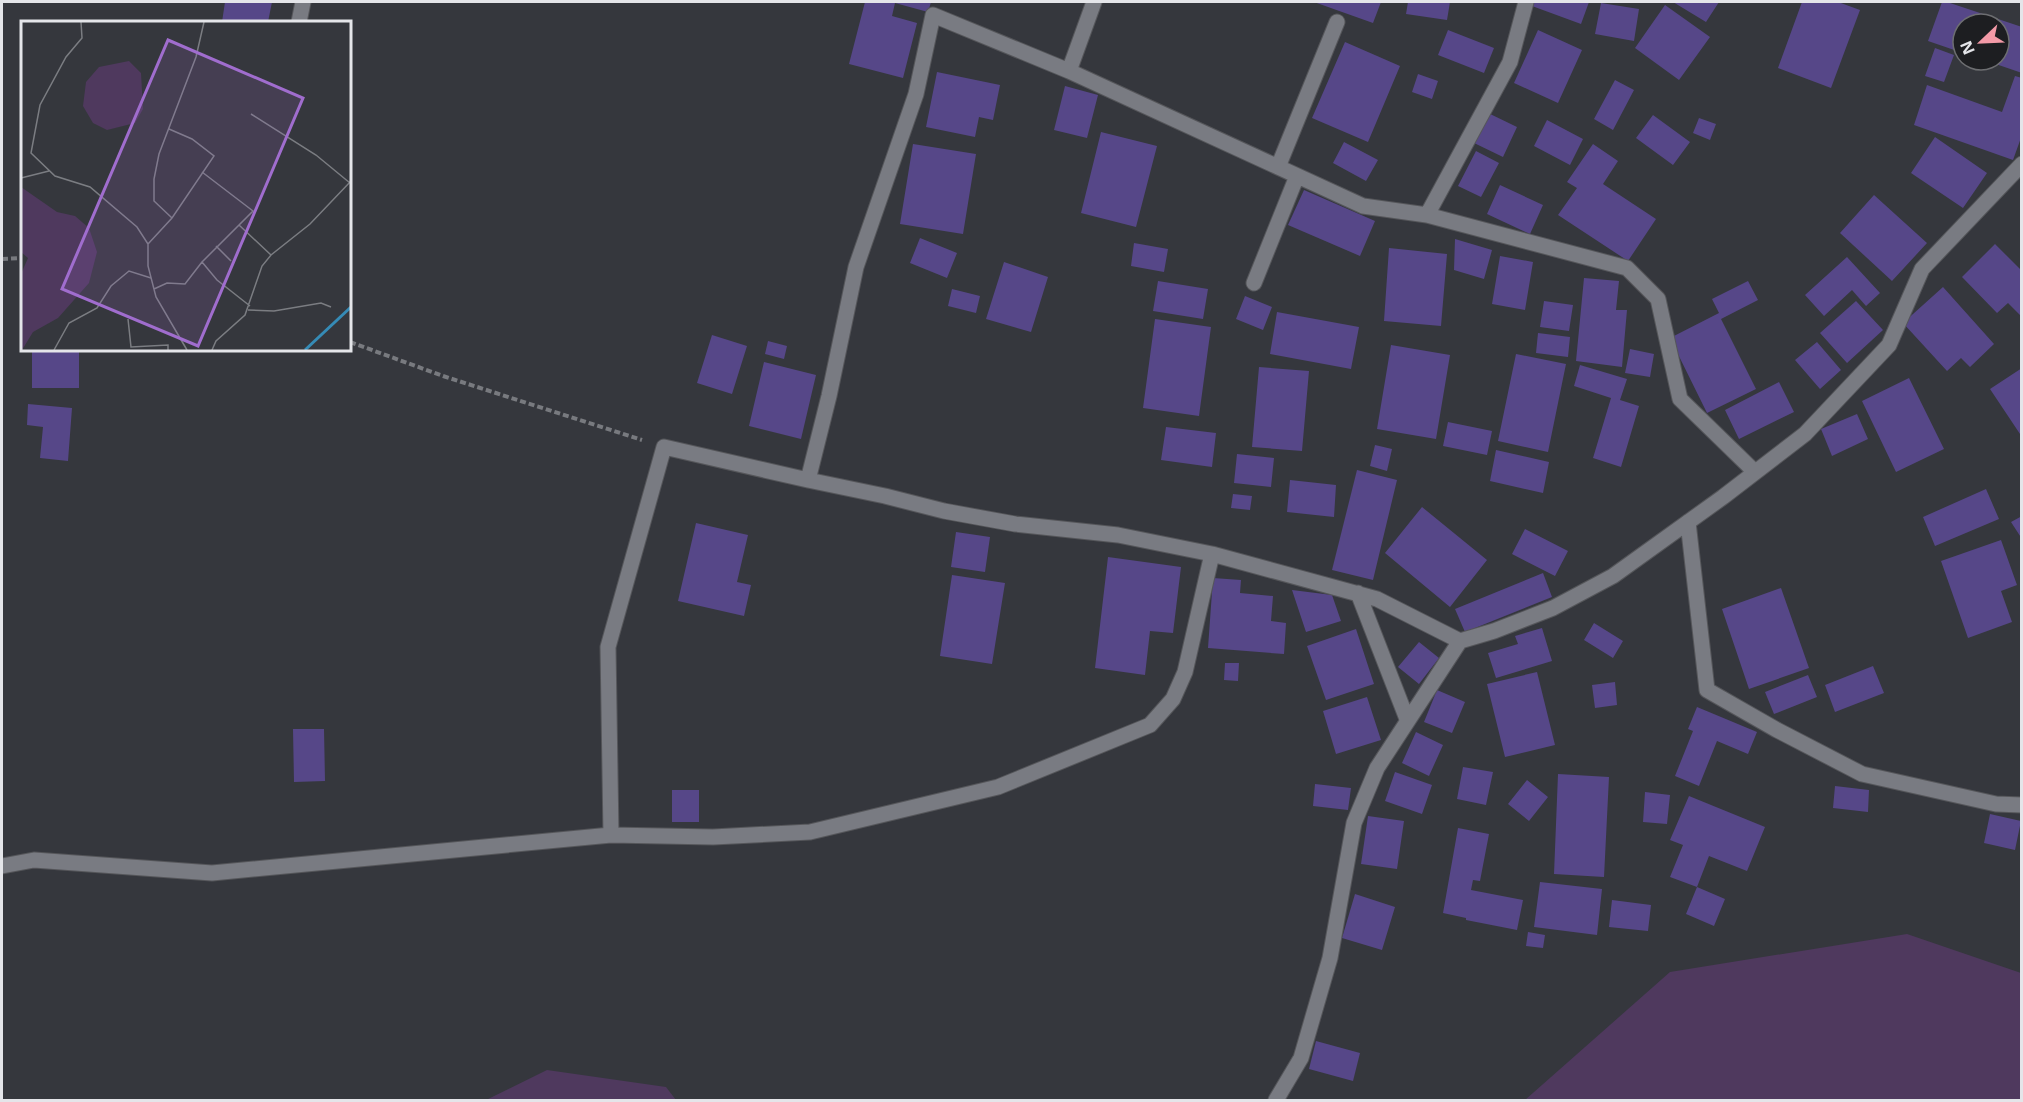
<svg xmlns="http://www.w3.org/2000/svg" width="2023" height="1102" viewBox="0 0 2023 1102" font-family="'Open Sans',sans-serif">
	<rect width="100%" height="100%" fill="#35373d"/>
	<!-- green -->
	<path fill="#4f395e" d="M1907 934 2021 973V1100H1525L1670 972Z
		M547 1070 666 1087 676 1100H486Z"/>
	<!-- building -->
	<path fill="#564788" d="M225 2H272L268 22H222Z
		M865 2H931L928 12 895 3 892 16 917 23 903 78 849 64Z
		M1314 2H1381L1373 23Z
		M1408 2H1450L1447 20 1406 14Z
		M1534 2H1589L1581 24 1532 6Z
		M1673 2H1719L1706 22Z
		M1802 2H1838L1860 10 1831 88 1778 68Z
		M1942 2H1947L2022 27V73L1984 60H1999V24H1963V53L1928 41Z
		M1601 3 1639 9 1634 41 1595 34Z
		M1665 5 1710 37 1679 80 1635 48Z
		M1448 30 1494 48 1484 73 1438 55Z
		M1538 30 1582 50 1558 103 1514 83Z
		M1345 42 1400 66 1368 142 1312 118Z
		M1935 48 1954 55 1944 82 1925 76Z
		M937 72 1000 85 993 120 979 117 975 137 926 127Z
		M1418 74 1438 81 1432 99 1412 92Z
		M2015 76 2022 78V135L2013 160 1914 125 1927 85 2002 112Z
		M1615 80 1634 90 1613 130 1594 119Z
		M1065 86 1098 95 1087 138 1054 130Z
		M1486 112 1517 127 1503 157 1472 142Z
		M1653 115 1690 142 1673 165 1636 138Z
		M1699 118 1716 124 1710 140 1693 133Z
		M1547 120 1583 139 1570 165 1534 146Z
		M1101 132 1157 146 1136 227 1081 213Z
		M1935 137 1987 173 1963 208 1911 173Z
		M1344 142 1378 160 1366 181 1333 163Z
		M913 144 976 154 963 234 900 224Z
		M1593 144 1618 161 1603 184 1656 219 1628 261 1558 215 1577 188 1567 182Z
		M1476 151 1499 163 1481 197 1458 186Z
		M1500 185 1543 205 1530 234 1487 214Z
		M1304 190 1375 221 1360 256 1288 225Z
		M1874 195 1927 243 1892 281 1840 233Z
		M920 238 957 253 947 278 910 263Z
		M1455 239 1492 250 1484 279 1454 270Z
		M1134 243 1168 249 1164 272 1131 266Z
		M1995 244 2022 271V317L2008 303 1997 313 1962 277Z
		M1389 248 1447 254 1441 326 1384 321Z
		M1500 256 1533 262 1525 310 1492 304Z
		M1847 257 1880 293 1866 306 1852 290 1824 316 1805 295Z
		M1004 262 1048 277 1031 332 986 319Z
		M1584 278 1619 281 1616 310H1627L1622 367 1576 361Z
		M1158 281 1208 289 1203 319 1153 311Z
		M1748 281 1758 300 1721 319 1756 389 1707 413 1670 338 1719 313 1712 299Z
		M1943 287 1994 344 1970 367 1961 358 1947 371 1903 323Z
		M952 289 980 296 976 313 948 306Z
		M1245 296 1272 307 1263 330 1236 319Z
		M1544 301 1573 305 1569 331 1540 327Z
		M1856 301 1883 330 1847 363 1820 333Z
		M1277 312 1359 327 1351 369 1270 354Z
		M1155 319 1211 327 1199 416 1143 408Z
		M1538 333 1570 337 1568 357 1536 353Z
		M712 335 747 346 732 394 697 383Z
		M768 341 787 346 784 359 765 354Z
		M1817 342 1841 370 1820 389 1795 360Z
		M1391 345 1450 355 1436 439 1377 429Z
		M1630 349 1654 354 1650 377 1625 373Z
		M32 350H79V388H32Z
		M1516 354 1566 364 1548 452 1498 441Z
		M764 362 816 375 801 439 749 426Z
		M1580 365 1627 379 1620 400 1639 406 1621 467 1593 458 1611 398 1574 386Z
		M1259 367 1309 371 1302 451 1252 447Z
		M2022 368V437L1990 389Z
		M1909 378 1944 449 1896 472 1862 401Z
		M1779 382 1794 412 1739 439 1725 410Z
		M28 404 72 408 68 461 40 458 43 427 27 425Z
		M1857 414 1868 439 1832 456 1821 429Z
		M1448 422 1492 431 1487 455 1443 446Z
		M1166 427 1216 433 1212 467 1161 460Z
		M1375 445 1392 449 1387 471 1370 466Z
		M1496 450 1549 462 1543 493 1490 481Z
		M1237 454 1274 458 1271 487 1234 483Z
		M1357 470 1397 480 1373 580 1332 570Z
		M1290 480 1336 485 1334 517 1287 512Z
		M1986 489 1999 519 1935 546 1923 517Z
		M1233 494 1252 496 1250 510 1231 508Z
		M1422 507 1487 560 1450 607 1385 553Z
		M2022 516V539L2011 522Z
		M696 523 748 535 737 582 751 585 744 616 678 601Z
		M1525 529 1568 551 1555 576 1512 554Z
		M956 532 990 537 985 572 951 567Z
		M2001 540 2017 585 2001 591 2012 622 1968 638 1941 561Z
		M1108 557 1181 567 1173 633 1150 631 1145 675 1095 668Z
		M1543 573 1552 597 1465 632 1455 609Z
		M952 575 1005 583 992 664 940 656Z
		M1213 578 1241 580 1240 593 1273 596 1271 621 1286 623 1284 654 1208 648Z
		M1781 588 1809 668 1749 689 1722 609Z
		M1292 590 1332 595 1341 621 1306 632Z
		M1594 623 1623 641 1613 658 1584 640Z
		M1542 628 1552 661 1496 678 1488 653 1518 644 1515 636Z
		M1356 629 1374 684 1326 700 1307 646Z
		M1419 642 1439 658 1419 684 1398 667Z
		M1225 663H1239L1238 681 1224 680Z
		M1873 666 1884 693 1835 712 1825 685Z
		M1537 672 1555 745 1505 757 1487 684Z
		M1808 675 1817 697 1774 714 1765 692Z
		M1615 682 1617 705 1595 708 1592 685Z
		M1437 690 1465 702 1452 733 1424 722Z
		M1367 697 1381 740 1336 754 1323 711Z
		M1697 707 1757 732 1748 754 1717 741 1699 786 1675 776 1693 731 1688 729Z
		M293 729H324L325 781 294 782Z
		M1416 732 1443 745 1429 776 1402 763Z
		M1463 767 1493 772 1486 805 1457 799Z
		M1395 772 1432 785 1422 814 1385 801Z
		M1558 774 1609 777 1604 877 1554 874Z
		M1527 780 1548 797 1529 821 1508 804Z
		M1315 784 1351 788 1348 810 1313 806Z
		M1835 786 1869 790 1868 812 1833 808Z
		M672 790H699V822H672Z
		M1645 792 1670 795 1667 824 1643 822Z
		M1689 796 1765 827 1747 871 1709 856 1697 887 1670 877 1683 845 1670 840Z
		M1990 814 2021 821 2015 850 1984 843Z
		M1368 816 1404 821 1397 869 1361 864Z
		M1458 828 1489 834 1480 881 1473 880 1471 890 1523 900 1517 930 1466 920V918L1443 913Z
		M1540 882 1602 889 1597 935 1534 927Z
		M1697 887 1725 899 1714 926 1686 914Z
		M1355 894 1395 907 1382 950 1342 938Z
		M1612 900 1651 905 1648 931 1609 927Z
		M1528 932 1545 935 1543 948 1526 946Z
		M1316 1041 1360 1053 1353 1081 1309 1069Z"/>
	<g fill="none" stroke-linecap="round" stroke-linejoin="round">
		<!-- minor casing -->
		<g stroke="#55565a" stroke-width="17">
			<path id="minor" d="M1526 2 1510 62 1427 215 1627 268 1658 299 1680 399 1755 472
				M299 22 303 2
				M1069 71 1094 2
				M1278 167 1337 22
				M1254 283 1297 176
				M808 480 829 396 856 267 916 94 933 15 1069 71 1363 206 1427 215
				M1688 522 1707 690 1777 730 1862 774 1996 804 2022 805
				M1358 593 1407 719
				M611 835 608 647 664 447 808 480 885 496 944 511 1015 524 1118 535 1212 554 1377 599 1460 641
				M2 866 34 860 212 873 611 835 713 837 810 832 998 787 1150 725 1173 699 1185 672 1212 554
				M1276 1100 1301 1058 1330 958 1354 823 1377 768 1460 641 1494 631 1553 608 1613 576 1723 497 1805 434 1889 345 1922 269 2022 164"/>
		</g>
		<!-- path -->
		<path stroke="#787a7f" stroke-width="4" stroke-dasharray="6 3" stroke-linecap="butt" d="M2 259 22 258
			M350 342 443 376 642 440"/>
		<!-- minor -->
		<use href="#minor" stroke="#797b82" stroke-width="15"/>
	</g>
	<!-- overview -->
	<g transform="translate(21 21)">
		<rect width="330" height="330" fill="#35373d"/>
		<path d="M108 40 120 52 122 88 114 102 86 109 72 102 62 85 65 61 78 46ZM0 166 36 191 54 195 68 207 76 231 68 262 37 297 12 311 1 329 0 253 7 237 0 231Z" fill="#4f395e"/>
		<path fill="none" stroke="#358bb6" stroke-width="3" d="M284 329 330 286"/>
		<path fill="none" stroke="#7b7d82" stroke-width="1.5" d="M60 1 61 17 45 36 19 84 10 132 34 155 69 166 116 206 127 223V245L135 276 166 329M230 93 295 134 329 162M181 151 232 190 181 241M0 157 28 150M151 197 133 180V158L138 133 175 36 183 1M218 204 250 234M127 223 151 197 193 135 171 118 148 108M195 225 210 240M133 268 146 262 164 263 181 241 196 259 229 285M227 289 253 290 300 282 310 286M107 298 110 326 147 324V329M33 329 48 302 76 287 90 265 108 250 130 257M191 329 195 320 224 294 241 245 250 234 289 203 330 160"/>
		<path fill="#a06dce" fill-opacity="0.15" stroke="#a06dce" stroke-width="3" d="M147 19 282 77 177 325 41 268Z"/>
		<rect width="330" height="330" fill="none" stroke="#e4e5e9" stroke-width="3"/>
	</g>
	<!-- border -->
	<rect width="2023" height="1102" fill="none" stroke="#e4e5e9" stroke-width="6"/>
	<!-- north arrow -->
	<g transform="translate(1981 42) rotate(247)"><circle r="28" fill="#1d1e21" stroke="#6d6e71" stroke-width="1.5"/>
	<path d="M0-4.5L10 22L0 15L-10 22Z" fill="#f39aa7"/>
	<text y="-9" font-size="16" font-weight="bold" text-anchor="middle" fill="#e4e5e9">N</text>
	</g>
</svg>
